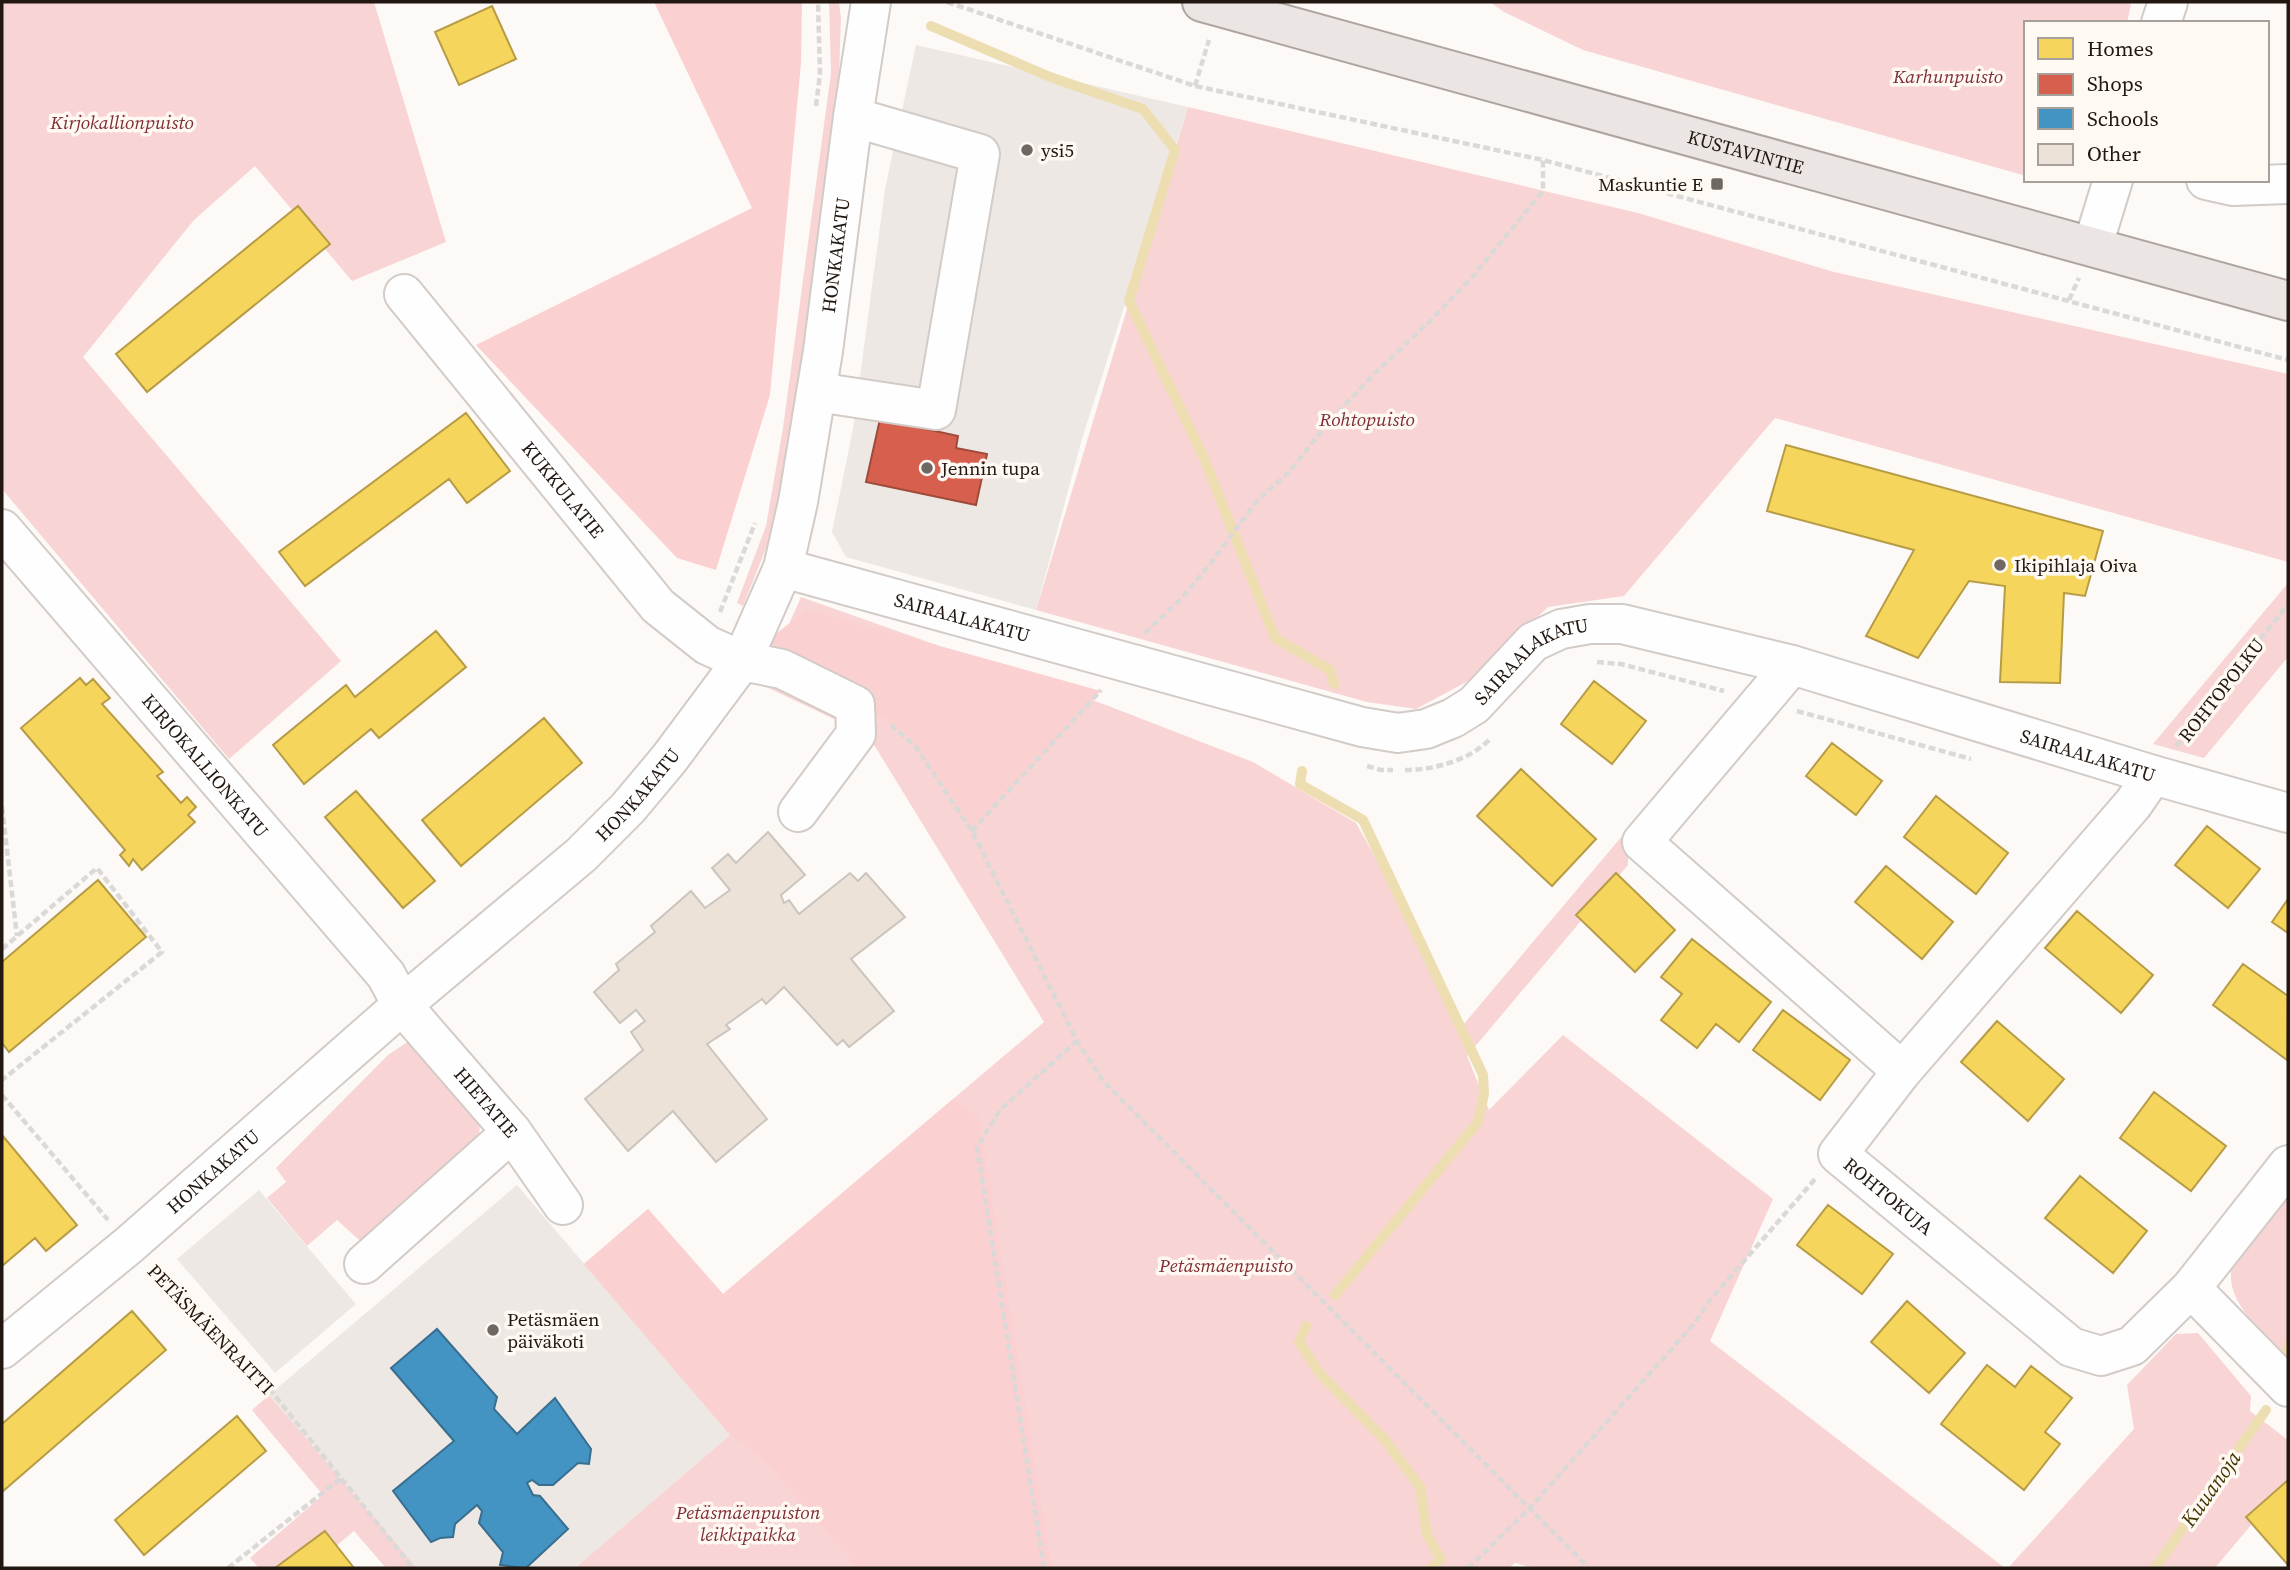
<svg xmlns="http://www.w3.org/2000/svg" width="2290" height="1570" viewBox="0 0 2290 1570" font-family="'Source Serif 4',serif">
	<rect width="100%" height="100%" fill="#fcf9f7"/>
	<!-- built -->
	<path fill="#ede8e4" d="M916 45 1188 107 1082 439 1036 610 846 557 832 532 853 429 885 189Z
		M517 1185 730 1435 575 1568H417L269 1395Z
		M259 1190 356 1304 275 1373 177 1259Z"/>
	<!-- green -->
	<path fill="#f8d5d4" d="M2 2H374L446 242 352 281 255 166 194 220 83 357 341 661 229 759 2 489Z
		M829 2H839L841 18 839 77 794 427 772 533 743 606 737 603 766 526 783 428 831 73Z
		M1490 2H2122L2131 4 2127 23H2026V176L1583 50 1504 12Z
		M1188 107 1638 213 1834 272 2288 374V562L1775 418 1624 596 1548 607 1472 679 1416 709 1367 702 1036 610Z
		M2288 583V657L2204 758 2153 744Z
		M801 597 1106 705 1253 762 1356 823 1388 880 1458 1031 1628 829V865L1467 1056 1489 1110 1563 1035 1773 1199 1710 1341 2005 1568H1533L1515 1563 1509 1568H575L730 1435 584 1264 648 1209 723 1294 1044 1022 868 735 762 685Z
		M409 1041 480 1124 478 1146 368 1248 337 1220 307 1246 267 1198 286 1182 276 1168 388 1055Z
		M2288 1192V1358C2263 1332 2215 1296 2236 1255 2245 1238 2275 1208 2288 1192Z
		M2198 1333 2251 1396 2250 1411 2288 1440V1481L2215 1568H2008L2134 1429 2127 1385 2176 1334Z
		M269 1395 417 1568H386L354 1531 310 1568H259L250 1558 323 1495 252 1410Z"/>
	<!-- forest -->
	<path fill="#fad1d0" d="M654 2H802L801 63 770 395 716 570 677 558 476 345 752 208Z
		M807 609 1101 691 972 831 915 746 885 719 782 669 759 654 757 624 777 633Z
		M953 1099 979 1117 1052 1568H857L763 1459 730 1435 584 1264 648 1209 723 1294Z"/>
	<!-- homes -->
	<path fill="#f6d55c" stroke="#b79c46" stroke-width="2" d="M492 6 516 59 459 85 435 32Z
		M298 206 330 244 147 392 116 354Z
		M466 413 510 471 467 503 449 479 305 586 279 552Z
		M1786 445 2103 531 2085 596 2064 593 2060 683 2000 682 2005 586 1969 581 1918 658 1866 636 1914 550 1767 511Z
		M436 631 466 667 379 738 371 729 304 784 273 745 346 685 355 697Z
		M80 678 86 685 93 679 110 698 102 704 163 772 157 776 181 803 187 797 196 807 188 815 195 822 142 870 133 859 129 866 120 855 125 850 21 728Z
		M1594 681 1646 721 1612 764 1561 724Z
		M544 718 582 763 461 866 422 820Z
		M1832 743 1882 781 1856 815 1806 776Z
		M1521 769 1596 839 1552 886 1477 816Z
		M356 791 435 881 403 908 325 817Z
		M1936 796 2008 853 1976 894 1904 837Z
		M2207 826 2260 869 2228 908 2175 865Z
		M1886 866 1953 922 1922 959 1855 902Z
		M1616 873 1675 930 1635 972 1576 915Z
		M98 880 146 937 9 1052 2 1043V962Z
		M2288 899V933L2272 922Z
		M2077 911 2153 975 2121 1013 2045 948Z
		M1692 939 1771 1002 1739 1042 1716 1024 1697 1048 1661 1020 1682 994 1661 977Z
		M2243 964 2288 996 2287 1060 2213 1005Z
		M1783 1010 1850 1060 1820 1100 1753 1050Z
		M1997 1021 2064 1079 2028 1121 1961 1062Z
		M2154 1092 2226 1146 2191 1191 2120 1138Z
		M2 1135 77 1225 46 1251 35 1238 2 1266Z
		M2080 1176 2147 1231 2113 1273 2045 1218Z
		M1828 1205 1893 1254 1862 1294 1797 1245Z
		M1907 1301 1965 1353 1929 1393 1871 1342Z
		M132 1311 166 1350 2 1492V1424Z
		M1987 1365 2015 1387 2031 1366 2072 1398 2045 1432 2060 1444 2024 1490 1941 1424Z
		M237 1416 266 1451 144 1555 115 1520Z
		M2288 1480V1565L2246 1517Z
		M325 1531 354 1568H275Z"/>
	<!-- shops -->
	<path fill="#d6604d" stroke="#a04a3b" stroke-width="2" d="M880 419 958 436 956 448 987 454 976 505 866 482Z"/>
	<!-- schools -->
	<path fill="#4393c3" stroke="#396e8e" stroke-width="2" d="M437 1329 497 1397 494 1409 517 1434 555 1398 591 1449 589 1464 578 1463 553 1485H539L532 1480 527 1483 533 1495 540 1496 568 1529 526 1568 500 1565 503 1552 479 1523 482 1511 477 1505 455 1524 453 1537 440 1538 431 1542 393 1491 454 1441 391 1368Z"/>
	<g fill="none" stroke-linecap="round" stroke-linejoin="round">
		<!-- stream -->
		<path stroke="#eddeb1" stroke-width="10" d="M931 26 1050 77 1143 109 1175 150 1129 301 1204 458 1275 638 1330 670 1334 684
			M1302 771 1300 784 1363 820 1483 1075 1484 1094 1478 1122 1335 1295
			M1306 1326 1299 1342 1321 1375 1384 1439 1420 1487 1427 1535 1441 1559 1432 1568
			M2283 1363 2288 1347
			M2155 1568 2266 1410"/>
	</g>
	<!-- building -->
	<path fill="#ece2d7" stroke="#cac5bf" stroke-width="2" d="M768 832 805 875 781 895 784 903 789 900 799 914 850 873 858 881 866 873 905 917 851 959 894 1011 849 1047 843 1040 837 1045 784 987 766 1004 762 999 726 1025 730 1029 707 1044 767 1119 716 1162 673 1111 628 1151 585 1099 643 1050 631 1032 645 1021 636 1010 620 1023 594 992 619 970 616 964 655 932 651 926 691 891 705 908 730 890 712 868 728 854 736 863Z"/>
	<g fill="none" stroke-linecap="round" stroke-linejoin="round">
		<!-- minor casing -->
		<g stroke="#d2cbc7" stroke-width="42">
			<g id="minor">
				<path d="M2161 23 2168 2"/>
				<path d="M2206 180 2233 186 2288 184"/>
				<path d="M2093 245 2113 180"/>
				<path id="s1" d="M404 294 658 606 707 645 742 661 782 669 855 705 856 734 798 812"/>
				<path d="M817 392 936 410 980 154 853 117"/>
				<path id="s2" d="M2 529 386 975 402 1005 512 1132 563 1205"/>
				<path id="s3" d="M783 568 1362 727 1398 733 1426 729 1453 718 1474 705 1533 642 1561 629 1590 624H1622L1792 665 2153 775 2288 813"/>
				<path id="s4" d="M1792 665 1642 842 1902 1071 1838 1154 2071 1347 2101 1356 2132 1346 2191 1288 2288 1165"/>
				<path d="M1902 1071 2133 804 2153 775"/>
				<path d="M364 1264 512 1132"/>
				<path d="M2191 1288 2288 1387"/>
				<path id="s5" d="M2 1349 129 1245 402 1005 581 855 628 808 669 759 742 661 783 568 798 502 823 351 853 117 871 2"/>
			</g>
		</g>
		<!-- major casing -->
		<g stroke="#afa4a1" stroke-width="42">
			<g id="major">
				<path id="s6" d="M1202 2 2288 301"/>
			</g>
		</g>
		<!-- path -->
		<path stroke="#dad9d8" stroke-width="4.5" stroke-dasharray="7 3.5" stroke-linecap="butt" d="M947 2 1195 86 1543 160 2288 360
			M1195 86 1209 40
			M816 106 820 74 818 2
			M2069 300 2079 278
			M720 612 755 523
			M1145 633 1181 599 1210 564 1257 501 1290 471 1328 423 1373 375 1429 322 1474 275 1543 191V160
			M1597 662 1621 664 1724 691
			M1797 711 1971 759
			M891 725 915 746 972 831 1077 1041 1103 1081 1589 1568
			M2176 746 2288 604
			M1367 766 1381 770H1393
			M1405 770C1434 770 1470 760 1490 739
			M2 807 17 936
			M972 831 1101 690
			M2 949 97 868 162 952 2 1080
			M2 1095 108 1220
			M152 1268 268 1387 413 1568
			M228 1568 340 1479
			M1044 1568 977 1147 1001 1109 1077 1041
			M1468 1568 1530 1508 1693 1325 1711 1299 1816 1178"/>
		<!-- minor -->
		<use href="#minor" stroke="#fffefe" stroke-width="38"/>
		<!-- major -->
		<use href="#major" stroke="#ebe5e3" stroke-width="38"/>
	</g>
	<!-- markers -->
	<g fill="#6f6762" stroke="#fff9f4" stroke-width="2.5">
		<circle cx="1027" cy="150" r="7"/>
		<rect x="1710" y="177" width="14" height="14" rx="3.5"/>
		<circle cx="927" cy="468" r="7"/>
		<circle cx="2000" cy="565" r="7"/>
		<circle cx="493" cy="1330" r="7"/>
	</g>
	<g text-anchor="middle" stroke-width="7" stroke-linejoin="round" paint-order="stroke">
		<!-- park labels -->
		<g font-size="19" font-style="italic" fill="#7f2d32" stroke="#fff9f4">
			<text x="1948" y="83">Karhunpuisto</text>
			<text x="122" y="129">Kirjokallionpuisto</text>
			<text x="1367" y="426">Rohtopuisto</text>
			<text x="1226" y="1272">Petäsmäenpuisto</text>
			<text x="748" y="1519">Petäsmäenpuiston<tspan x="748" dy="22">leikkipaikka</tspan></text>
		</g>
		<!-- poi labels -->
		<g font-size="19" fill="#231811" stroke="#fff9f4" text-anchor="start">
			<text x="1041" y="157">ysi5</text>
			<text x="1703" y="191" text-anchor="end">Maskuntie E</text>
			<text x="941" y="475">Jennin tupa</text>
			<text x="2014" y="572">Ikipihlaja Oiva</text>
			<text x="507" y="1326">Petäsmäen<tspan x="507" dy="22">päiväkoti</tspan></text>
		</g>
		<!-- street labels -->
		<g font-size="19" fill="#231811" stroke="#fff9f4">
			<text dy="7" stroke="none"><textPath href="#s6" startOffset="564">KUSTAVINTIE</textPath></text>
			<text dy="7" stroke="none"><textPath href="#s5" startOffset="1433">HONKAKATU</textPath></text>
			<text dy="7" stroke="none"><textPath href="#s1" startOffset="252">KUKKULATIE</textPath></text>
			<text dy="7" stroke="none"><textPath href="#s3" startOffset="186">SAIRAALAKATU</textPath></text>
			<text dy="7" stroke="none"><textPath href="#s3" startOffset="794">SAIRAALAKATU</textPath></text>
			<text transform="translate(2221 690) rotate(-52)" y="7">ROHTOPOLKU</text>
			<text dy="7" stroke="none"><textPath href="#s3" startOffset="1382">SAIRAALAKATU</textPath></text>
			<text dy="7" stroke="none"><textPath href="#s2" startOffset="312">KIRJOKALLIONKATU</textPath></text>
			<text dy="7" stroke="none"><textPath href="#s5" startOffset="844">HONKAKATU</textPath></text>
			<text dy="7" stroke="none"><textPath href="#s2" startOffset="751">HIETATIE</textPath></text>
			<text dy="7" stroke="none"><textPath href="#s5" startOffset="276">HONKAKATU</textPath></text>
			<text dy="7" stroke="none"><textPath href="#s4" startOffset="749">ROHTOKUJA</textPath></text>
			<text transform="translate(211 1329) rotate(46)" y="7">PETÄSMÄENRAITTI</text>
		</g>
		<!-- water labels -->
		<g font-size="21" font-style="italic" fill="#443601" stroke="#fff9f4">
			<text transform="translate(2211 1489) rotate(-55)" y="7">Kuuanoja</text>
		</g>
	</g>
	<!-- border -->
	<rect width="2290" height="1570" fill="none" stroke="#231811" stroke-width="7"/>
	<!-- legend -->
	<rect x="2024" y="21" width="245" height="161" fill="#fff9f4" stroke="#a79f99" stroke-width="2"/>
	<rect x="2038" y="38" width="35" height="21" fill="#f6d55c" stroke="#a79f99" stroke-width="2"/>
	<text x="2087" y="56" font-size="21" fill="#231811">Homes</text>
	<rect x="2038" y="74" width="35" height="21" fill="#d6604d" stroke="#a79f99" stroke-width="2"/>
	<text x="2087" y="91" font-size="21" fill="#231811">Shops</text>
	<rect x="2038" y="108" width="35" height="21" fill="#4393c3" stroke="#a79f99" stroke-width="2"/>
	<text x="2087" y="126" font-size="21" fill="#231811">Schools</text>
	<rect x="2038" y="144" width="35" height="21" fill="#ece2d7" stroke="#a79f99" stroke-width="2"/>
	<text x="2087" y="161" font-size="21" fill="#231811">Other</text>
</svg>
